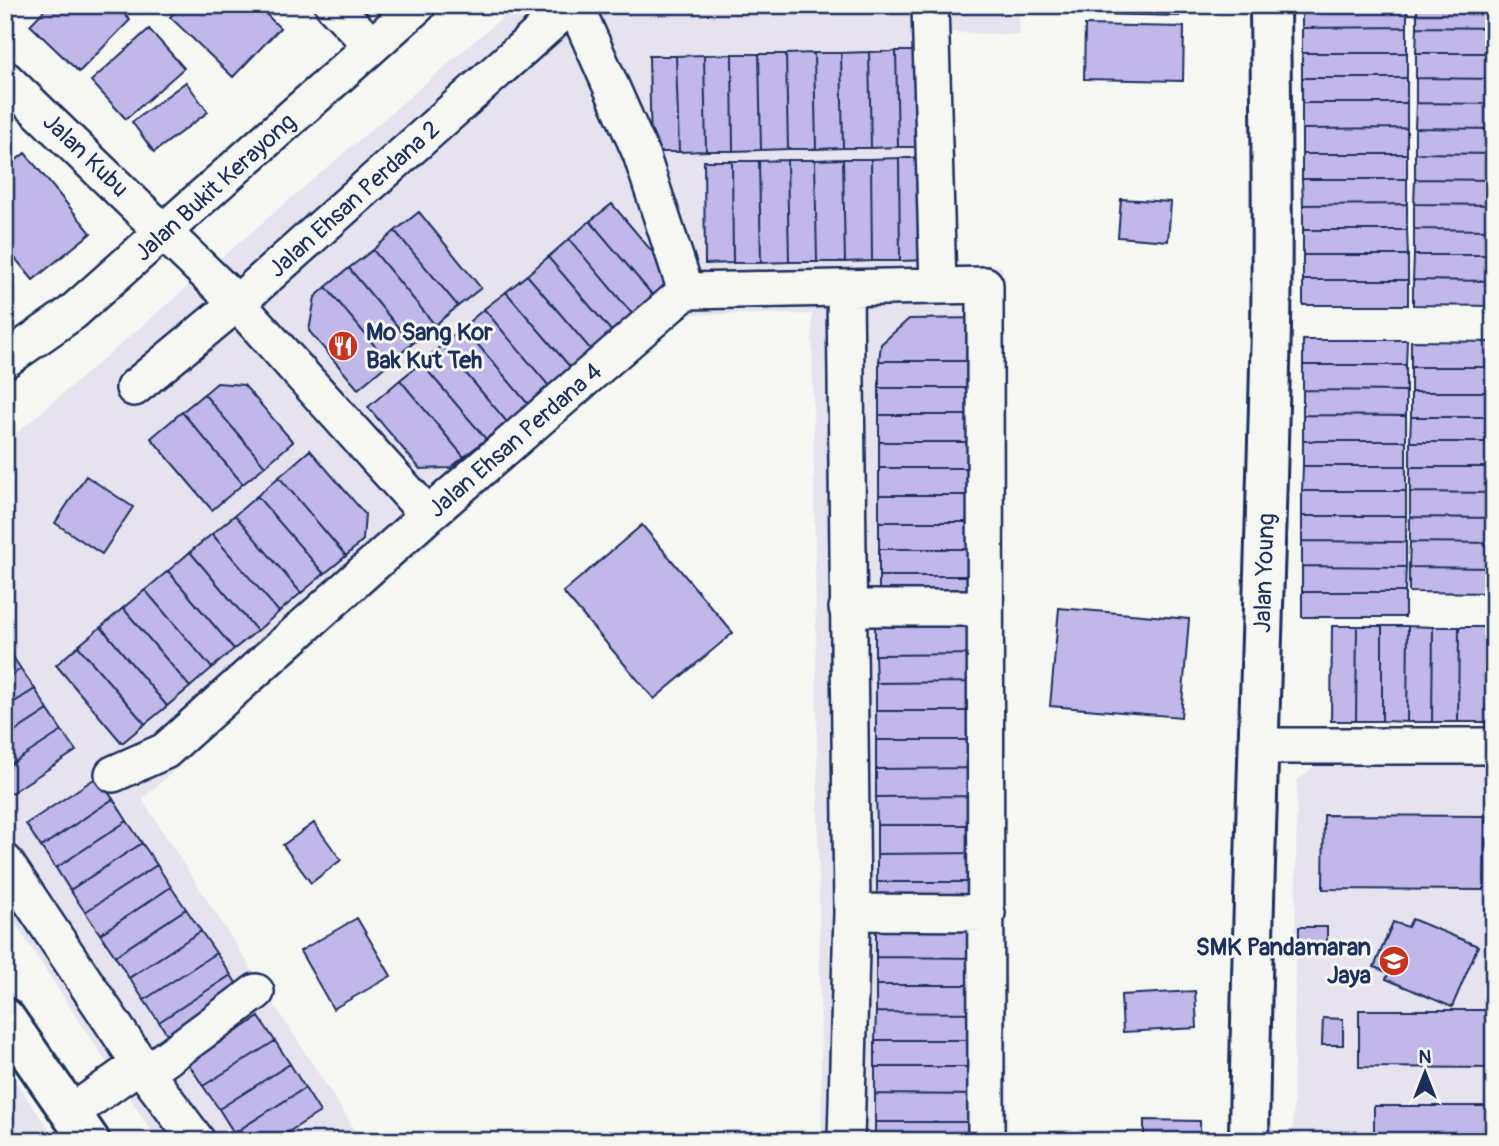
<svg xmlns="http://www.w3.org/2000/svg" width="1499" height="1146" viewBox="0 0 1499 1146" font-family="Pangolin,sans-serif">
	<rect width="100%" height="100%" fill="#f6f6f2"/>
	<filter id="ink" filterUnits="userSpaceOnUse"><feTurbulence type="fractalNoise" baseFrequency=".0143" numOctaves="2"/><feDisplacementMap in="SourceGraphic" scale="14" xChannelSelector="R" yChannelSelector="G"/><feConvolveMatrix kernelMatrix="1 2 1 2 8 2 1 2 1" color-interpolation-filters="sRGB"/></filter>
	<g filter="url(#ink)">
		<!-- built -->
		<path fill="#e6e3ef" d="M517 5H1018L1020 35 946 32 952 265 1002 266 1008 1141H822L812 314H686L142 799 362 1141H158L5 908V443Z
			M1318 764H1494V1141H1293L1297 780Z
			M5 1066 57 1141H5Z"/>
		<!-- building -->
		<path fill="#c1b8e9" stroke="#1b2f5e" stroke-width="2" d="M49 5H115L130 20 79 72 30 25Z
			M182 5H257L280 28 233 77 170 17Z
			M1103 5H1180L1179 16 1102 14Z
			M1302 5H1407V27L1302 28Z
			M1417 5H1494V28L1417 27Z
			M1085 25 1184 27 1183 81 1084 79Z
			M1407 27V53H1302V28Z
			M1417 27 1494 28V53H1416Z
			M149 29 184 68 126 119 91 81Z
			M896 51H924L926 147H898Z
			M896 51 898 147 871 148 869 52Z
			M869 52 871 148H843L841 53Z
			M814 53 816 149H788L786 54Z
			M814 53H841L843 148 816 149Z
			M1302 53H1407V78H1302Z
			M1416 53H1494V79L1416 78Z
			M732 54 733 151H706L704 55Z
			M732 54H759L761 150 733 151Z
			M759 54H786L788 149 761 150Z
			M704 55 706 151 679 152 676 56Z
			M649 56H676L679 152H651Z
			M1302 78H1407V103H1302Z
			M1416 78 1494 79V104L1416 103Z
			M186 82 208 112 154 152 132 122Z
			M1302 103H1407V128L1302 129Z
			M1416 103 1494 104V129L1415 128Z
			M1407 128V154H1302V129Z
			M1415 128 1494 129V154L1415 153Z
			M25 153 91 233 33 280 5 246V169Z
			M1415 153 1494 154V180L1415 179Z
			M1302 154H1407V179H1302Z
			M899 158H927L929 260 900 261Z
			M899 158 900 261H872L871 159Z
			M843 159 845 262H817L815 160Z
			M843 159H871L872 261 845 262Z
			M787 160 789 262 761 263 759 161Z
			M787 160H815L817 262H789Z
			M704 161H732L733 263 705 264Z
			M732 161H759L761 263H733Z
			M1302 179H1407V204L1303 205Z
			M1415 179 1494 180V205L1414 204Z
			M1121 199 1171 202 1168 241 1118 237Z
			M612 204 676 280 655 298 590 221Z
			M1407 204V230H1303V205Z
			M1414 204 1494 205V230L1414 229Z
			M419 212 481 288 458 306 395 231Z
			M590 221 655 298 634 316 569 239Z
			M1414 229 1494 230V255H1414Z
			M1303 230H1407L1408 255H1303Z
			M395 231 458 306 435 325 373 250Z
			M569 239 634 316 613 333 548 257Z
			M373 250 435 325 412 344 349 268Z
			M1303 255H1408V280H1303Z
			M1414 255H1494V281L1413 280Z
			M548 257 613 333 592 351 527 275Z
			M349 268 412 344 389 363 326 287Z
			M527 275 592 351 571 368 506 292Z
			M1303 280H1408V305H1303Z
			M1413 280 1494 281V306L1413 305Z
			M326 287 389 363 358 389 309 331 315 297Z
			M506 292 571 368 549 386 484 309Z
			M484 309 549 386 528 404 463 327Z
			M980 318 981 361H879L881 344 909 319Z
			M463 327 528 404 507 422 442 345Z
			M1303 340H1407L1406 365H1303Z
			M1411 341 1494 342V367H1411Z
			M442 345 507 422 486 439 421 363Z
			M879 361H981V388H879Z
			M421 363 486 439 464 457 400 380Z
			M1303 365H1406V391L1303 390Z
			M1411 367H1494V392H1411Z
			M400 380 464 457 450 468 420 469 368 407Z
			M217 383 244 385 293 442 265 466 204 394Z
			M879 388H981V415H879Z
			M1303 390 1406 391V416L1303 415Z
			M1411 392H1494V417H1411Z
			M204 394 265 466 243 484 182 412Z
			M182 412 243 484 212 510 151 438Z
			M879 415H981V442H879Z
			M1303 415 1406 416V441H1303Z
			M1411 417H1494V442H1410Z
			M1303 441H1406V466H1303Z
			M879 442H981V468H879Z
			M1410 442H1494V467H1410Z
			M310 450 365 514 363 540 346 556 279 477Z
			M1303 466H1406V491H1302Z
			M1410 467H1494V493L1410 492Z
			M879 468H981V495H879Z
			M86 476 133 507 102 554 55 523Z
			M279 477 346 556 324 574 257 496Z
			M1302 491H1406V516H1302Z
			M1410 492 1494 493V518L1410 517Z
			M879 495H981V522H879Z
			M257 496 324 574 301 593 235 515Z
			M235 515 301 593 279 612 212 534Z
			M1302 516H1406V542L1302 541Z
			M1410 517 1494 518V543L1410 542Z
			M879 522H981V549H879Z
			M642 525 733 633 654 699 563 592Z
			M212 534 279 612 257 631 190 552Z
			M1302 541 1406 542V567L1302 566Z
			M1410 542 1494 543V568L1409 567Z
			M879 549H981V576H879Z
			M190 552 257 631 234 649 168 571Z
			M1302 566 1406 567 1405 592H1302Z
			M1409 567 1494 568V593L1409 592Z
			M168 571 234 649 212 668 145 590Z
			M879 576H981V603H879Z
			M145 590 212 668 190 687 123 608Z
			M1302 592H1405V617H1302Z
			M123 608 190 687 167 706 101 627Z
			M1059 608 1189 619 1181 717 1050 706Z
			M875 626H979V654L875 655Z
			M1332 626H1357L1356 721H1331Z
			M1357 626H1382V721H1356Z
			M1382 626H1408L1407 722 1382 721Z
			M1408 626 1433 627 1432 722H1407Z
			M101 627 167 706 145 724 78 646Z
			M1433 627H1459L1458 722H1432Z
			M1459 627H1494V719L1489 722H1458Z
			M78 646 145 724 122 743 56 665Z
			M7 648 21 669 5 679V649Z
			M979 654V682L876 683 875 655Z
			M21 669 35 689 5 708V679Z
			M979 682 980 711H876V683Z
			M35 689 48 710 5 738V708Z
			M48 710 62 731 5 768V738Z
			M876 711H980V740H876Z
			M62 731 76 751 5 797V768Z
			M876 740H980V768L876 769Z
			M980 768V796L876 797V769Z
			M97 777 113 799 41 847 26 824Z
			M980 796V825H877L876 797Z
			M113 799 127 821 56 868 41 847Z
			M1324 815 1485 816 1484 890 1323 889Z
			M127 821 142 843 70 890 56 868Z
			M314 823 341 860 311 883 283 845Z
			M877 825H980L981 853 877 854Z
			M142 843 157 865 85 912 70 890Z
			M981 853V882H877V854Z
			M157 865 171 887 100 934 85 912Z
			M877 882H981V910L877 911Z
			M171 887 186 909 115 956 100 934Z
			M186 909 201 931 129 978 115 956Z
			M357 918 391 976 333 1009 300 951Z
			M1412 919 1478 946 1452 1007 1386 979 1389 973 1374 967 1393 922 1408 927Z
			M1299 927H1327V947H1299Z
			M876 930H979L978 958 876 957Z
			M201 931 216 953 144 1000 129 978Z
			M216 953 231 975 159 1022 144 1000Z
			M876 957 978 958V985H876Z
			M231 975 245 997 174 1044 159 1022Z
			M876 985H978V1013L876 1012Z
			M1195 991 1197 1028 1123 1032 1121 995Z
			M1359 1010H1494V1068L1359 1067Z
			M876 1012 978 1013V1040H875Z
			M259 1017 275 1041 203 1086 188 1063Z
			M1323 1018 1343 1019V1045H1322Z
			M875 1040H978V1067H875Z
			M275 1041 290 1064 219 1109 203 1086Z
			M290 1064 305 1088 234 1133 219 1109Z
			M875 1067H978V1095L875 1094Z
			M305 1088 320 1112 274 1141H239L234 1133Z
			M875 1094 978 1095V1122H875Z
			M1374 1106H1494V1141H1374Z
			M1144 1120 1200 1121V1141H1144Z
			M875 1122H978L977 1141H880L875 1135Z"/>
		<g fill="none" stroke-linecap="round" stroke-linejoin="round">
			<!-- minor casing -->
			<g stroke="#1b2f5e" stroke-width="40">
				<path id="minor" d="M333 5 372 46
					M575 5 641 154 686 291
					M930 5 938 286
					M5 79 237 303 428 515
					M845 288 852 912 846 1141
					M5 360 72 313 418 5
					M134 388 237 303 571 5
					M847 608H985
					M1260 746H1494
					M113 774 165 751 428 515 686 291 985 285 986 1141
					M5 862 146 1073 197 1141
					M852 912 987 913
					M146 1073 256 992
					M71 1113 140 1064"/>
			</g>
			<!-- major casing -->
			<g stroke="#1b2f5e" stroke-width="44">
				<path id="major" d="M5 1018 90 1141
					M1249 1141C1252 869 1265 597 1271 325 1273 218 1271 112 1270 5"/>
			</g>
			<!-- minor -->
			<use href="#minor" stroke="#f6f6f2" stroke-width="35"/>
			<!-- major -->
			<use href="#major" stroke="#f6f6f2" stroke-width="38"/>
		</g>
	</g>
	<!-- icons -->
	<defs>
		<g id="restaurant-disc" transform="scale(1.575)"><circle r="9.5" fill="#c8321e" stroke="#f6f6f2"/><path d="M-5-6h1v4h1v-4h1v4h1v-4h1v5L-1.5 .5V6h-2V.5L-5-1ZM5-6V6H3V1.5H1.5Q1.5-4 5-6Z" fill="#fff"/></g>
		<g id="school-disc" transform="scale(1.575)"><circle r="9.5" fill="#c8321e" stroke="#f6f6f2"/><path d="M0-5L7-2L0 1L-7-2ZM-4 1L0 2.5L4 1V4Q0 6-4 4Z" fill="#fff"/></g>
	</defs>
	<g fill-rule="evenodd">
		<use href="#restaurant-disc" x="343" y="346"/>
		<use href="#school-disc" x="1394" y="961"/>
	</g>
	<g text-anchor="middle" stroke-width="6" stroke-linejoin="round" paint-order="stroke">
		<!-- street labels -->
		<g font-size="24" fill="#1b2f5e" stroke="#f6f6f2">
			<text transform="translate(86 155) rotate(44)" y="8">Jalan Kubu</text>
			<text transform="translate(215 187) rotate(-42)" y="8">Jalan Bukit Kerayong</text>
			<text transform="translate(354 199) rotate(-42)" y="8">Jalan Ehsan Perdana 2</text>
			<text transform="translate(515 440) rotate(-41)" y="8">Jalan Ehsan Perdana 4</text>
			<text transform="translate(1264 573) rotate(-88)" y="8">Jalan Young</text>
		</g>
		<!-- poi labels -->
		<g font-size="24" font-weight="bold" fill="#1b2f5e" stroke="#f6f6f2" text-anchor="start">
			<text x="366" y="340">Mo Sang Kor<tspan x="366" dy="28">Bak Kut Teh</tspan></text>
			<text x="1371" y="955" text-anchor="end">SMK Pandamaran<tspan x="1371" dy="28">Jaya</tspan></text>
		</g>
	</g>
	<!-- margin -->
	<rect width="1499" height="1146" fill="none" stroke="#f6f6f2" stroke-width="28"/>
	<rect x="14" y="14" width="1471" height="1118" fill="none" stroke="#1b2f5e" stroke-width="2.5" filter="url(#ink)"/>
	<!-- north arrow -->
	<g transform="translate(1425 1073)" stroke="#f6f6f2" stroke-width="5" paint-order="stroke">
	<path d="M0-5L12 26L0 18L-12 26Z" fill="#1b2f5e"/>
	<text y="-10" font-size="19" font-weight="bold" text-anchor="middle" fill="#1b2f5e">N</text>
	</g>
</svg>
